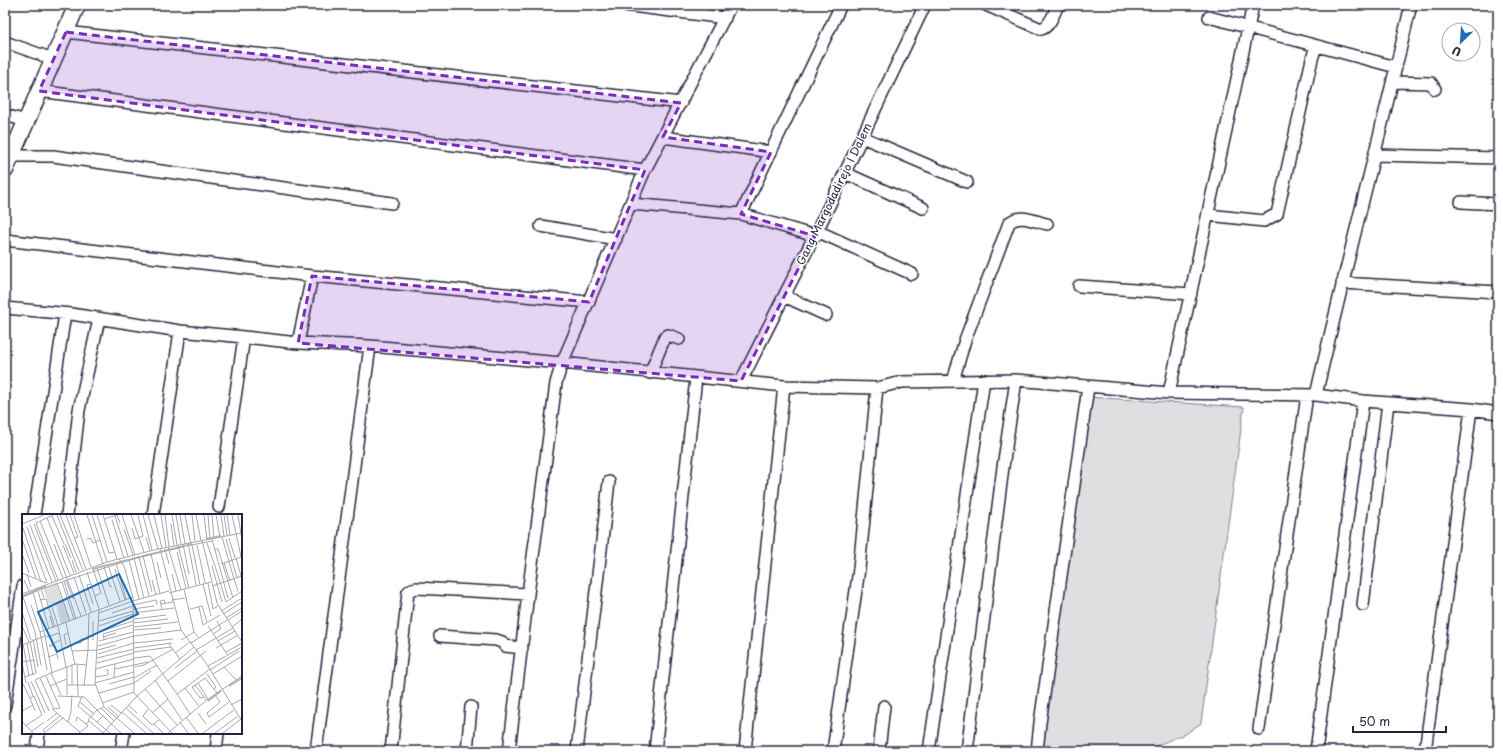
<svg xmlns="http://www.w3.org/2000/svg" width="1503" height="756" viewBox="0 0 1503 756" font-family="'Playpen Sans',sans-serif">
	<rect width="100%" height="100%" fill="#fff"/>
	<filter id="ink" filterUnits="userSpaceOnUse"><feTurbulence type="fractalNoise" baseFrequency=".025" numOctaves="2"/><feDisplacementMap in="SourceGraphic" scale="8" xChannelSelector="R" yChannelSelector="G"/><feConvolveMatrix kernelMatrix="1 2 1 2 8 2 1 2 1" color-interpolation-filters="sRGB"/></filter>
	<g filter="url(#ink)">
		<!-- green -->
		<path fill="#dfdfe2" stroke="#80808e" d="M1088 397 1244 407 1201 723 1187 733 1143 751H1040Z"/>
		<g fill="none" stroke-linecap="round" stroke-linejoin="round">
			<!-- street casing -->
			<g stroke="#22223b" stroke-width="14">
				<path id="street" d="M624 5 725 18
					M986 5 1041 29C1050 27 1054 13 1058 5
					M1209 17 1396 67
					M66 32 681 103
					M5 42 53 59
					M1393 82 1431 83 1435 89
					M39 91 645 170
					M5 115 26 121
					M663 137 771 152
					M862 137 967 182
					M1375 155 1498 158
					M12 156H53L392 203
					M845 173 923 208
					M1461 202 1498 204
					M631 204 741 214 815 236
					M741 214 841 5
					M1208 215 1264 221 1277 214 1312 59 1316 46
					M541 226 616 239
					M817 231 912 274
					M5 240 312 276 589 302
					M1342 283 1498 292
					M1079 286 1191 294
					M784 296 826 315
					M5 308 71 314 180 331 244 337 298 343 370 346 562 363 784 386 877 388 902 382 1016 380 1169 393 1316 395 1363 401 1471 409 1498 413
					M298 343 312 276
					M650 373 665 337 668 335 679 339
					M741 381 817 231 925 5
					M953 381 965 340 1009 223C1019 213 1034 221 1047 224
					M1169 393 1253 5
					M1316 395C1346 265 1380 135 1411 5
					M219 507 244 337
					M34 515 65 314
					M67 515 79 410 99 319
					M153 515 180 331
					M1363 605 1388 403
					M440 636 496 640 502 642 505 646 522 648
					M5 705 23 586
					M1259 729 1307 395
					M37 751 39 733
					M121 751 124 733
					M216 751 218 733
					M316 751 370 346
					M391 751 408 592 412 589 417 588 528 594
					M467 751 471 707
					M509 751 528 594 556 383 562 363 645 170 731 5
					M577 751 609 482
					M655 751 696 378
					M745 751 784 386
					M833 751 859 569 877 388
					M879 751 884 706
					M929 751 984 380
					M967 751 1003 467 1016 380
					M1037 751 1040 723 1088 387
					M1316 751 1363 401
					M1425 751 1471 409"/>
			</g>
			<!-- secondary casing -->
			<g stroke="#22223b" stroke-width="19">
				<path id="secondary" d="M5 170 77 5"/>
			</g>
			<!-- street -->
			<use href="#street" stroke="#fff" stroke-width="11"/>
			<!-- secondary -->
			<use href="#secondary" stroke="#fff" stroke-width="16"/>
		</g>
	</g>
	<!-- marked area -->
	<path fill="#7b2cbf" fill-opacity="0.2" stroke="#7b2cbf" stroke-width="3" stroke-dasharray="8 5" stroke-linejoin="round" d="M66 32 681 103 663 137 771 152 741 214 815 236 741 381 298 343 312 276 589 302 645 170 39 91Z"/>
	<g text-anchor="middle" stroke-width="3" stroke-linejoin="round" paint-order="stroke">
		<!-- street labels -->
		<g font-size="11" fill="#22223b" stroke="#fff">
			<text transform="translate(834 194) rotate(-64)" y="4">Gang Margodadirejo I Dalem</text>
		</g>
	</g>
	<!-- overview -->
	<g transform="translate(22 514)">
		<rect width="220" height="220" fill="#fff"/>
		<path d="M34 69 48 106 39 110 34 90H26L21 74Z" fill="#dfdfe2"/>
		<path fill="none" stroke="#b4b4bc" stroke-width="2" d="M184 25 199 22M70 55 170 30M1 82 24 72M207 172 220 164M186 187 199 177"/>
		<path fill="none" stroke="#a7a7b1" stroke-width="1" d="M35 1 57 57M38 1 61 56M44 1 64 55M48 1 56 23 53 24M52 1 69 53M65 1 81 50M70 1 85 48M75 1 87 39 93 38M81 1 95 45M100 1 113 41M109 1 122 38M121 1 130 36M126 1 136 35M132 1 140 34M139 1 144 33M143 1 147 33M150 1 155 31M154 1 159 30M158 1 163 30M163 1 169 31 190 27M170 1 173 27M174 1 179 27M182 1 185 26M186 1 188 25M190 1 192 24M194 1 198 23M199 1 202 22M202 1 205 21M205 1 208 21M210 1 220 47M216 1 220 26M30 2 42 30M93 2 106 42M25 4 48 61M82 5 95 1 98 9M90 6 102 44M18 7 41 64M14 9 36 66M14 9 31 1M0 10 22 1M12 10 34 67M149 10 152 32M8 11 30 68M5 13 25 69M1 14 19 68M110 14 113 25 121 22 116 1M102 15 111 41M124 23 128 37M200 23 212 65M207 24 213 44M0 25 14 64M65 25 69 24 71 29 78 26M190 25 206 84M204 25 215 64M180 26 195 89 220 128M166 29 174 71M185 29 195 58M32 30 59 102M43 30 49 44M161 30 167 60M41 31 52 59M156 31 167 74M170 31 178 71M175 31 183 69M146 33 159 76M138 35 159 116 184 149 220 207M143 35 147 50M192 35H196L211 84M148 36 161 33M155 38 164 74M0 40 7 59M129 40 138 80M120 42 143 37M121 42 130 78M112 44 122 84M214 44 219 62M97 45 102 52 111 84 112 179 150 219M50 46 54 58M107 46 117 85M135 48 139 64M94 49 104 85M202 49 208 67M199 50 219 43M86 51 98 87M82 52 88 73 90 72M190 52 200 88M75 54 87 91M71 55 79 79 73 82M93 55 103 86M65 58 77 95 73 169M195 58 204 88 220 77M0 59 24 69M5 60 9 73M150 60 154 77M57 61 69 98M52 63 64 99M212 65 216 77M2 66 7 77M44 66 51 85M130 66 134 81M42 67 117 43 127 82M35 69 48 107M186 69 191 95 196 92M69 70 65 71 71 90M181 70 189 102M190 72 220 62M19 75 40 68M162 75 172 118 176 123M16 77 27 115M147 79 189 68M0 80 85 48 136 35 220 19M0 80 13 118 19 151M1 83 19 75 22 84M18 86 24 85 33 113M150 86 163 84M111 87 147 77M139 90 151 88M9 91 18 118 25 156M111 91 134 86 135 91M30 93 36 112M177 93 181 111 198 101M111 95 132 92M140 95 138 87 142 86 143 89M168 95 180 92 185 108M199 97 220 84M0 98 9 126M77 99 111 87M90 99 111 92M111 99 152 94M201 100 220 88M28 102 31 114M204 104 220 94M52 105 40 68 42 67 54 105M112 105 144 101M206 106 220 97M77 107 111 97M44 109 50 137M111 109 146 105M0 112 7 128M36 112 44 153M77 112 111 100M186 112 205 140M112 113 156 108M210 113 220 105M111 116 139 114M18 118 111 83M77 118 111 107M191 120 199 115 195 107M23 121 26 123 37 119M23 122 30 159M81 123 94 119M11 125 16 153M82 125 81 120 111 111M71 126V107M159 126 172 118M77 127 111 118M196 127 213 117M5 129 11 161M55 129H59V125H66M112 129 151 125M169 129 205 106M1 130 7 162M147 130 158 145M0 131 23 122 11 78M44 131 42 121 46 119M31 132H27L38 126M76 132 112 122 159 116M112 134 150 129M194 134 216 121M66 136 67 99M174 136 211 114M112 138 149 133M204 138 220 129M153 139 168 128M76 140 112 129M26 143 35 140 36 145M75 144 112 135M112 144 128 142 155 180 188 155M0 148 13 146M0 149 4 169M75 149 112 139M53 150 50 137 76 136 94 131M55 150 56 182M50 151V171M186 152 220 133M45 153V171M113 153 122 151 151 135M202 153 214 166M153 154 175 137M73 155 112 145M93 155 126 148M188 156 217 137M185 160 194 173 192 175M191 160 220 142M3 163 14 159 8 127M73 163 86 161V156H84M18 164 32 195 38 194 24 162M92 164 93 150M112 164 135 151M13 166 27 197M13 166 29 159M133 166 160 206M9 167 23 199M146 167 184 137M6 168 11 182M176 169 183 164 195 179M1 170 8 184M87 170 112 163M173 171 182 183M28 172 45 165M62 172 66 136M163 174 177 192M123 175 155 211M77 179 112 169 129 157M155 180 168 200M39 181 29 159 53 150 64 151M45 181V171H74M193 181 198 188 185 199 187 203 207 188M36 182 62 183 81 202 75 208M60 182 56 192 88 219M185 187 182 183 178 184 170 173 176 169 186 185M58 188 72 200M80 189 112 178M89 191 99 199M106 191 115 199M209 191 220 185M86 193 96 202M79 194 92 207M104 194 131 219M30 195 58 218M126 195 121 202 130 211 137 206M0 197 11 191M13 197 8 184 12 182 20 201M100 198 124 219M130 199 146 185M176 199 184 210M81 202 99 219M164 203 176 219M0 207 11 219M25 207 35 199M46 208 49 198 50 181M54 208 55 203 64 210M158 208 166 219M132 210 141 219M3 212 20 201M9 218 22 208M22 219 41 204M23 219 21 216 38 202M57 219 66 212 64 210 67 207M81 219 114 183 172 133M81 219 66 206 75 196 82 193M112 219 82 193 73 169 112 158M146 219 186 185 220 162M181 219 212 196M193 219 216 202M201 219 219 205"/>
		<path fill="#1f6fb2" fill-opacity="0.15" stroke="#1f6fb2" stroke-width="2" d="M97 60 116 100 35 138 16 98Z"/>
		<rect width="220" height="220" fill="none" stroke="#22223b" stroke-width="2"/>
	</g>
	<!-- margin -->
	<rect width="1503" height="756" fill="none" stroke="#fff" stroke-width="20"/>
	<rect x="10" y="10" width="1483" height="736" fill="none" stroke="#22223b" stroke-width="1.5" filter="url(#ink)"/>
	<!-- north arrow -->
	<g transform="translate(1461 42) rotate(205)"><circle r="19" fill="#ffffff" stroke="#a7a7b1"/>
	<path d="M0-3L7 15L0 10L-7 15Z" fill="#1f6fb2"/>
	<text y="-6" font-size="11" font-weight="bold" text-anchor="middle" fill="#22223b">U</text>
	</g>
	<!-- scale -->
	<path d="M1353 726v6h93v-6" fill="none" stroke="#22223b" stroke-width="2"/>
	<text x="1359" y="726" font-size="12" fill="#22223b" stroke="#ffffff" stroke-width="3" paint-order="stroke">50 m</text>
</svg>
